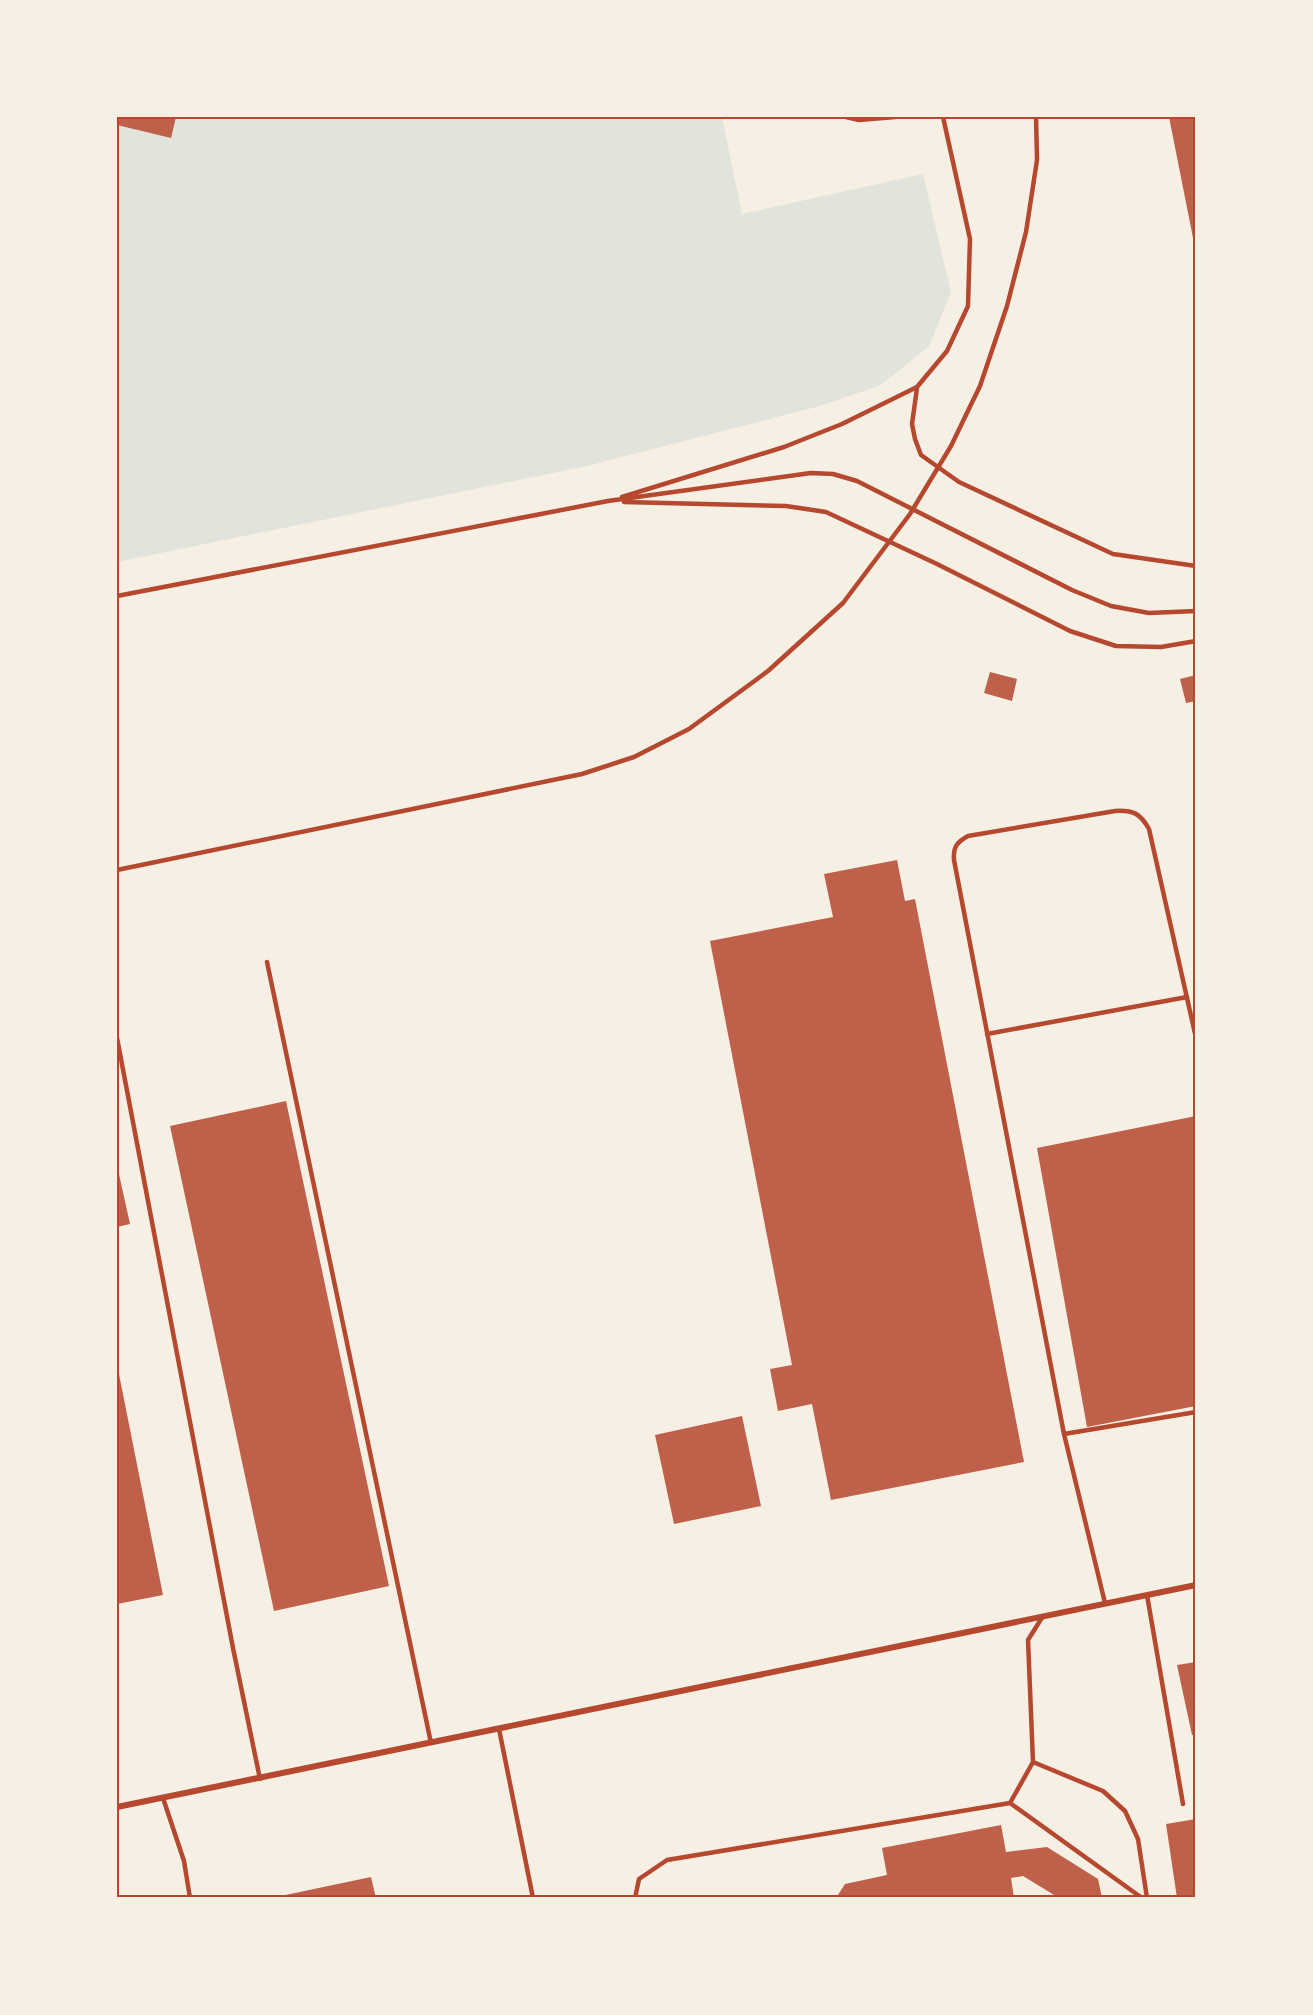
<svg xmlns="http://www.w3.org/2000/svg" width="1313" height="2015" viewBox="0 0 1313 2015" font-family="Manrope,sans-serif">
	<rect width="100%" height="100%" fill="#f6efe4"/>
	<!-- green -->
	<path fill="#e2e4dc" d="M117 117H722L742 214 923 174 951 292 929 346 881 385 820 406 587 466 117 562Z"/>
	<!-- building -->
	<path fill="#bf614a" d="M117 117H176L171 138 117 125Z
		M1169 117H1196V248H1195Z
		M990 672 1017 679 1012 701 984 693Z
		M1196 675V701L1186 703 1180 679Z
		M897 860 905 901 915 899 1024 1462 831 1500 812 1404 778 1411 770 1369 792 1365 710 941 833 917 824 874Z
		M286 1101 389 1586 274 1611 170 1126Z
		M1196 1116V1406L1087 1427 1037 1148Z
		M117 1165 130 1224 117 1227Z
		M117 1364 163 1595 117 1604Z
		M742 1416 761 1506 674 1524 655 1435Z
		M1196 1662V1735H1192L1177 1665Z
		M1196 1819V1898H1177L1166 1824Z
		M1001 1825 1006 1852 1047 1847 1098 1879 1102 1898H1059L1023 1876 1011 1878 1014 1898H836L845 1884 887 1875 882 1848Z
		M371 1877 376 1898H276V1897Z"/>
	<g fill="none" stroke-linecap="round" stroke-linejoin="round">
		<!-- service -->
		<path stroke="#b5482f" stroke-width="4.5" d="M846 117 859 120 895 117
			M917 388 912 424 915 439 921 455 959 482 1113 554 1196 566
			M622 497 784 447 842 424 917 387 947 351 968 306 970 239 943 117
			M624 502 786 506 826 512 937 564 1070 631 1116 646 1161 647 1196 641
			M117 596 608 501 811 473 833 474 857 481 1072 590 1111 606 1149 613 1196 611
			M117 870 582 774 634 757 689 729 768 671 843 603 910 514 951 446 980 386 1007 306 1026 232 1037 160 1036 117
			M267 962 431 1743
			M987 1034 1187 997
			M117 1038 233 1648 260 1779
			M1064 1434 954 860C953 847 957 842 968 836L1115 811C1133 810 1140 813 1149 829L1196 1038
			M1147 1595 1183 1804
			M1105 1603 1064 1434 1196 1412
			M499 1729 533 1898
			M1033 1762 1103 1791 1125 1811 1138 1839 1147 1898
			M163 1798 184 1861 190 1898
			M1010 1803 1142 1898
			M635 1898 639 1879 667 1860 1010 1803 1033 1762 1028 1640 1043 1616"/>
		<!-- minor -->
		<path stroke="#b5482f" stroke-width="6" d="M117 1807 1196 1585"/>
	</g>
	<!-- border -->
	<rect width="1313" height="2015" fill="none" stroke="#f6efe4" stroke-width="237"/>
	<rect x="118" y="118" width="1076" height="1778" fill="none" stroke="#b5482f" stroke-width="2"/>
</svg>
